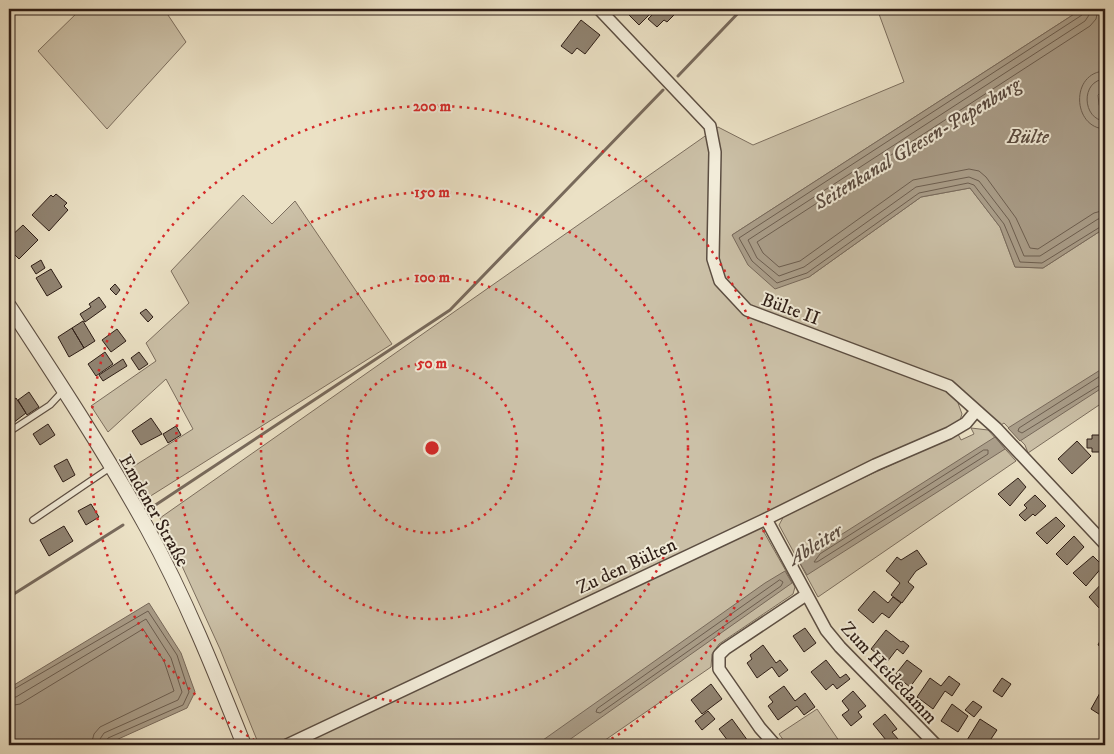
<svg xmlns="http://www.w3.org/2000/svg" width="1114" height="754" viewBox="0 0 1114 754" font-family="'IM FELL DW Pica',serif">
	<rect width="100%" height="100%" fill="#ebe1c5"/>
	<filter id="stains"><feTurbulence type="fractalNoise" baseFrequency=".004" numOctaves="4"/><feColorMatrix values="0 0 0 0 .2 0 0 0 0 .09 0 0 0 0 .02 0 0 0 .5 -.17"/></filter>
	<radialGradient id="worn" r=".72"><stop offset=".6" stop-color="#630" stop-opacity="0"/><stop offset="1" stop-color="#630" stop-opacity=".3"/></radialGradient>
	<!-- green -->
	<path fill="#cbc0a7" stroke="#7c6e5e" d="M81 9H164L186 42 107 129 38 51Z
		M886 9H1082L732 235 809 277 921 197 970 188 1000 227 1015 267 1043 268 1105 228V401L1028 453 1025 445 1004 423 1001 425 992 421 965 396 958 403 962 414 958 426 756 518 795 587 793 594 719 644 712 654 711 667 598 745H259L220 649 160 518 718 127 753 145 904 82 879 14Z
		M243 195 272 224 295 201 392 344 149 497 131 468 193 429 166 379 108 432 91 406 156 361 146 343 189 303 171 271Z
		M971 428 988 430 1016 461 818 597 779 525 785 514 958 434 961 440 974 434Z
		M817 709 842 745H787L779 734Z"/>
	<!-- water -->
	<path fill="#aa9e8a" stroke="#786a5c" d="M1082 9H1105V88L1098 95 1099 105 1105 113V228L1043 268 1015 267 1000 227 970 188 921 197 809 277 775 289 748 265 732 235Z
		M1105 367V386L1020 441 1008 428Z
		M995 437 1005 449 807 575 800 563 817 550Z
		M785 571 792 583 562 745H536L765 583Z
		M149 603 181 653 195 692 187 708 105 745H9V688Z"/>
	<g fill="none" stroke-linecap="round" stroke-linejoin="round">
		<!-- shore -->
		<path stroke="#6c5e50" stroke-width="1" d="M1084 9 1082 15 739 238 752 261 777 283 807 273 919 193 968 183 974 185 1004 224 1020 262 1042 263 1105 224
			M1091 9 1089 15 1085 21 748 240 757 258 779 276 804 267 916 187 969 177 979 181 1009 220 1024 256H1040L1098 219 1105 218
			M1098 9 1096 19 1090 26 757 242 763 253 779 267 800 261 913 180 969 169 979 171 986 177 1016 218 1030 248 1038 249 1094 213 1105 210
			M1105 71C1070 72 1072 128 1105 129
			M1105 79C1080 80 1082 120 1105 121
			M1105 373 1019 428 1018 431 1022 433 1105 382
			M984 450H988V454L817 562H814L820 554Z
			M780 580 783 582 781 586 600 713 596 712 597 709Z
			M9 692 148 611 177 655 189 692 183 705 108 738 105 745
			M9 698 16 697 146 619 171 658 182 692 178 700 104 733 100 739 99 745
			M9 706 20 704 143 629 164 661 174 691 100 727 94 734 91 745"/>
		<!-- stream -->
		<path stroke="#786a5c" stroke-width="3" d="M678 76 742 9
			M154 506 450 310 663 90
			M9 597 123 525"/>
	</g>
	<!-- building -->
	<path fill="#908371" stroke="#2d1d16" d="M623 9H655L639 25Z
		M654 9H672L676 13 667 22 664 20 657 27 648 19 656 11Z
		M581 20 600 35 585 54 577 48 572 54 561 46Z
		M56 194 67 203 64 206 68 210 49 231 32 215 51 195 53 197Z
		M23 225 38 240 19 259 9 249V238Z
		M41 260 45 268 36 274 31 266Z
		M51 269 62 287 47 296 36 278Z
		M115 284 120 290 116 295 110 289Z
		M99 297 106 307 85 322 80 314 91 307 89 304Z
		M146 309 153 317 148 322 140 313Z
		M83 321 95 341 84 348 72 328Z
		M72 328 84 348 69 357 58 337Z
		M117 329 126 341 111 352 102 340Z
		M105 352 113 364 96 376 88 364Z
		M139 352 148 364 139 370 131 358Z
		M123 359 127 366 103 381 99 375Z
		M29 392 39 407 27 415 18 400Z
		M16 398 26 413 13 423 9 416V403Z
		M151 418 162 434 141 445 132 431Z
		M48 424 55 435 40 445 33 434Z
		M176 426 181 435 168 443 163 434Z
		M1092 435H1104L1103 452H1092V448H1087V439H1092Z
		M1077 441 1091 456 1072 474 1058 459Z
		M67 459 75 475 63 482 54 466Z
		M1018 478 1026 487 1010 506 998 494Z
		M1035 495 1046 506 1035 516 1033 514 1025 521 1019 515 1027 508 1024 505Z
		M91 504 99 517 86 525 78 511Z
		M1056 517 1065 526 1047 544 1036 533Z
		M64 526 73 541 49 556 40 540Z
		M1074 536 1084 547 1067 565 1056 554Z
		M917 550 927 564 916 571 908 582 914 587 902 603 891 595 900 583 886 571 897 557 901 560Z
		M1093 556 1103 566 1086 586 1073 573Z
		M1105 580V602L1099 608 1089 597Z
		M874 591 888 603 893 597 901 603 889 618 882 613 873 623 858 610Z
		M805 628 816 643 804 652 793 636Z
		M886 630 901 642 903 641 909 646 903 654 897 649 887 662 871 649Z
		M1104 633H1105V649L1098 645Z
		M763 645 776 663 780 660 788 670 779 677 772 667 757 678 747 663 752 659 750 655Z
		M826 660 840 678 846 674 850 679 837 689 833 684 826 690 811 672Z
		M907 660 922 671 910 687 895 675Z
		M949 676 960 684 952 696 945 691 933 709 917 697 930 678 941 686Z
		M1002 678 1011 684 1002 697 993 691Z
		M711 684 722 699 702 714 691 700Z
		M784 686 795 701 805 693 815 707 804 715 797 706 778 720 768 706 773 702 769 697Z
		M853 691 866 706 858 712 862 717 851 726 842 715 849 710 842 701Z
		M1101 691 1105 693V723L1100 720 1102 716 1091 709Z
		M973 701 982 707 974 717 965 710Z
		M952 704 968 716 958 732 941 721Z
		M708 711 715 719 702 730 695 721Z
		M885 714 897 729 892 732 898 739 891 745H879L886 740 873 724Z
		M732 719 748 741 742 745H738L735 741 731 745 719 729Z
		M980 719 997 730 987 745H964Z"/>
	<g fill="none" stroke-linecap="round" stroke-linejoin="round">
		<!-- service casing -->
		<g stroke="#5c4e42" stroke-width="8">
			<path id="service" d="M9 432 50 405 64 390
				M33 520 111 467"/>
		</g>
		<!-- minor casing -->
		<g stroke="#5c4e42" stroke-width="14">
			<path id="minor" d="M599 9 710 126 715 152 713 259 720 281 747 310 949 386 996 428 1105 544
				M766 519 826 630 840 647 936 745
				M287 745 766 519 875 465 949 433 966 423 976 411
				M775 745 760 728 719 669V655L725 649 806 595"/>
		</g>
		<!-- tertiary casing -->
		<g stroke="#5c4e42" stroke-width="16">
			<path id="tertiary" d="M9 306C57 379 105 452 147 528 185 597 215 672 244 745"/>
		</g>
		<!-- service -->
		<use href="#service" stroke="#f2ecd9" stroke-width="5.5"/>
		<!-- minor -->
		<use href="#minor" stroke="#f2ecd9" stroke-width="11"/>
		<!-- tertiary -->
		<use href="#tertiary" stroke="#f2ecd9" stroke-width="14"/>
	</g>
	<!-- distance rings -->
	<g fill="none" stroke="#d62828" stroke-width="2.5" stroke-dasharray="2.5 5">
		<circle cx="432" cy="448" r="85"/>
		<circle cx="432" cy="448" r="171"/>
		<circle cx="432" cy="448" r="256"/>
		<path d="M261 744A342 342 0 1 1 603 744"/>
	</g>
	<g text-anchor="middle" stroke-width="4" stroke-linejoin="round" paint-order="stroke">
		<!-- street labels -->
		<g font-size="19" fill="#2d1d16" stroke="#f2ecd9">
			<text transform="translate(791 308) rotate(20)" y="7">Bülte II</text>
			<text transform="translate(155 510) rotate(61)" y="7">Emdener Straße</text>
			<text transform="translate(626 565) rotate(-25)" y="7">Zu den Bülten</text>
			<text transform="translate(890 672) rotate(47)" y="7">Zum Heidedamm</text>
		</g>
		<!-- water labels -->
		<g font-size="20" font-style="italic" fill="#594a3f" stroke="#f2ecd9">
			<text x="1028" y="143">Bülte</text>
			<text transform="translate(917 143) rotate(-31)" y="7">Seitenkanal Gleesen-Papenburg</text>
			<text transform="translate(815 544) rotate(-32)" y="7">Ableiter</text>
		</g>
	</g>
	<circle cx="432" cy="448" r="8" fill="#d62828" stroke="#f2ecd9" stroke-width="2.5"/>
	<g font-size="15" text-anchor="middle" font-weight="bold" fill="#d62828" stroke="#f2ecd9" stroke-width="4" stroke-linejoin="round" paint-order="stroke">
		<text x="432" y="111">200 m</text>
		<text x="432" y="197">150 m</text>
		<text x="432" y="282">100 m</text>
		<text x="432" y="368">50 m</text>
	</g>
	<!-- margin -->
	<rect width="1114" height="754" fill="none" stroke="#ebe1c5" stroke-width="30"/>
	<rect x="10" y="10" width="1094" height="734" fill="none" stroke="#2d1d16" stroke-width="2.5"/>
	<rect x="15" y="15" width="1084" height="724" fill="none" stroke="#2d1d16"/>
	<rect width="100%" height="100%" filter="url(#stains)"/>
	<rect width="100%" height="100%" fill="url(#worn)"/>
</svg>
